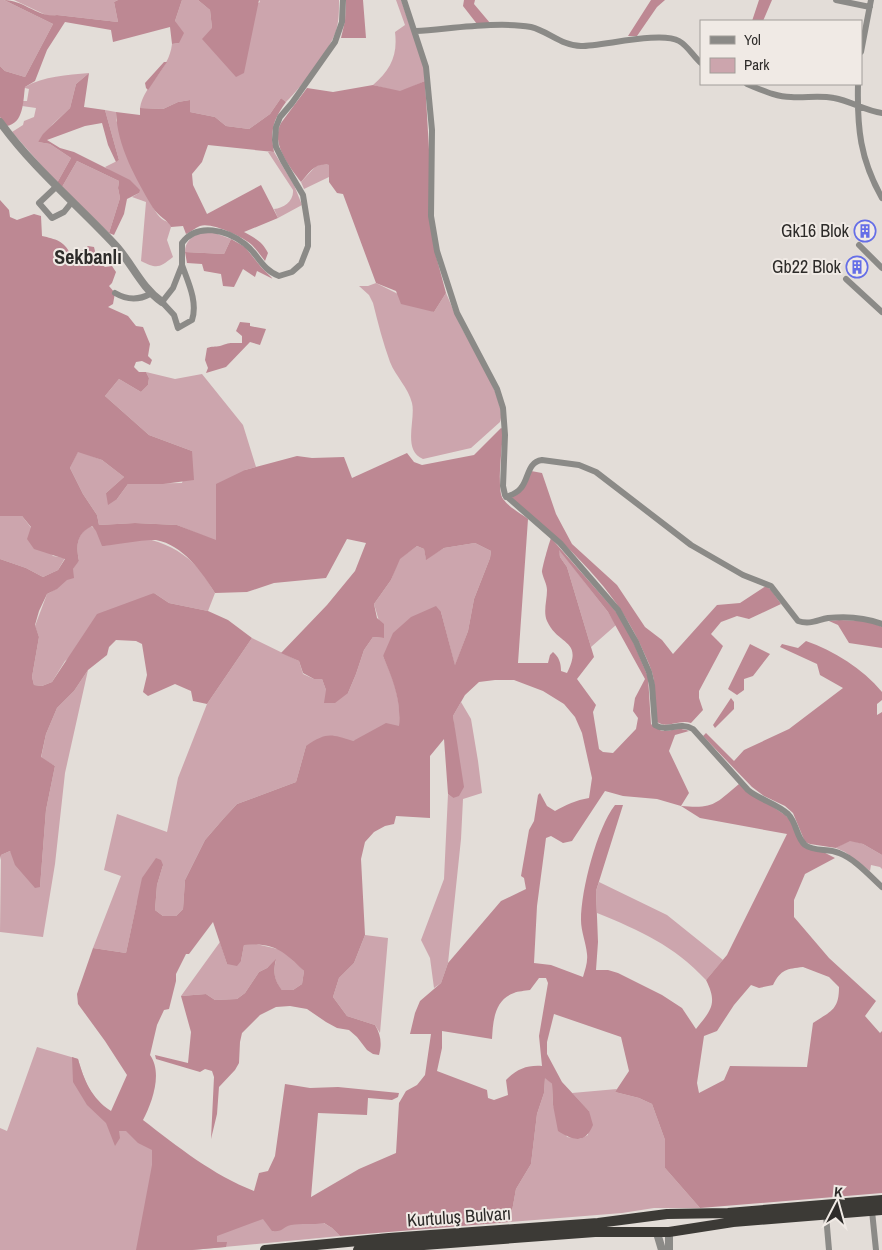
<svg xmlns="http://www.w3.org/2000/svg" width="882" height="1250" viewBox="0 0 882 1250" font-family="'Archivo Narrow',sans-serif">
	<rect width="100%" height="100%" fill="#e3ddd8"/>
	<!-- green -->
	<path fill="#cca5ad" d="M0 0H4L53 24 25 77 5 71 0 66Z
		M14 0H118L114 2 118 22 57 15 48 16Z
		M182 0H198L210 10 212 28 260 2 259 0H339C339 11 339 21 336 31 328 53 303 85 286 102L281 98 270 114 249 129 226 126 215 117 190 112V100L178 102 163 109 140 108C144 84 169 71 172 44L179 43 175 21Z
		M396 0H401L424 66 425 81 400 92 373 85C390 70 398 56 395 32L405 25Z
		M89 73 76 84 70 108 53 124 38 142 50 144 71 158 57 183 12 132 23 125 24 121 34 117 36 108 22 106 23 101H27L29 89 25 88V87C44 76 67 75 89 73Z
		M105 110 116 112V120L148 198C152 205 155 213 162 219 166 222 169 221 171 227L167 240 173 257C159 268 157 269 141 261L146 202 132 197 139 193 105 167 119 160Z
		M268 152H274L294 185 302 205 278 218 274 209C284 208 294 201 293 190Z
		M77 161 119 181 118 188 120 198 109 233 62 187Z
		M323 164 329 165V177L304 189 301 182 316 166Z
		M201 232H212L231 239 224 254 185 252C185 241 192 237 201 232Z
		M376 283 434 312 446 293C451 304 455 315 460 325 470 345 508 402 500 422L471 448 423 459C402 451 416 419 412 403 408 387 396 377 390 362 383 343 378 323 373 303L369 295 359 286H368Z
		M146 372 175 379 202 374 243 425 256 467 245 470 216 541 177 525 135 523 99 525 97 515 83 494 70 468 78 451 102 460 124 477 106 493 117 499 128 484 182 483 192 451 149 435 105 396 119 379 141 392 148 385 149 378Z
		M0 516H22L53 556 65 558 58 570 43 577 26 568 0 559Z
		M91 526 96 530C137 537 171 537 200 570 206 577 210 586 215 593L208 611 169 603 154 593 65 661 52 682 42 686 34 685 32 677 39 637 35 626 47 594C65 586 67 575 79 561 76 546 76 534 91 526Z
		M475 543 491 551 490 558 474 599 468 631 455 666 441 612 383 656C394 680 401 699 399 726L353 741 306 746 296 782 237 804 224 818 205 840 185 880 183 909 176 916H163L155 910 157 885 163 865 137 902 126 953 93 948 121 876 104 870 117 814 167 832 178 778 207 704 252 638 299 661 303 674 314 679H322L326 690 348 693 356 674 364 650 373 637 384 638 374 604 391 580 399 559 417 546 424 549 426 559 444 548Z
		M558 548 608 612 616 625 591 647 567 567 560 557Z
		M88 670 65 773 55 864 43 937 0 932 1 855 10 851 40 887 46 810 55 766 41 758 46 734 57 708 74 691Z
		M461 702 471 719 478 761 482 793 463 799 461 839 448 963 441 983 434 988 430 958 421 940 444 879 448 794 453 798 456 744 453 716Z
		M850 840 863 844 882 855V869L880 867 871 865 870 871 845 852 836 848Z
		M599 882 667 915 723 960 706 980C673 945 641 931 597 913L596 891Z
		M365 935 388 938 380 1033 375 1025 347 1016 333 997 339 978 354 963Z
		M220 942 227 964 241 961 244 945 256 944 282 950 304 971 302 984 293 990H282C274 981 273 972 276 960L267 968 259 972 245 993 237 999 215 1000 206 994 181 996Z
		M37 1047 78 1059C85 1082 89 1094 108 1110L207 1175 312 1216 332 1228 340 1236 192 1250H0V1128L7 1131Z
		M545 1077 552 1084 553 1105 567 1137 580 1139 588 1135 589 1111 572 1093 617 1089 615 1092 639 1098 652 1104 665 1140V1168L700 1208H654L622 1213 510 1222 516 1189 531 1164 537 1114 544 1093Z"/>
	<!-- forest -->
	<path fill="#bd8893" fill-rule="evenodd" d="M4 0C24 0 38 18 57 15L118 22 114 2 118 0H182L175 21 184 33 179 43 172 44 170 27 113 42 111 30 65 22 47 50 35 81 25 87C23 101 24 124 6 126L0 117V66L5 71 25 77 53 24Z
		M198 0H259L244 73 236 77 202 39 212 28 210 10Z
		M346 0H363L366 38H341L345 21Z
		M464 0H475L474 4 490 23 477 24 463 6Z
		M651 0H665L657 7 637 36H628Z
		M759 0H772L763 21H752Z
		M164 62H167L148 90 146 88 145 83Z
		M89 73 84 107 105 110 119 160 116 162 108 145 102 123 85 126 47 140 60 148 74 152 130 180 140 190 139 193 127 199 124 214 114 235 109 233 120 198 118 188 119 181 77 161 62 187 57 183 71 158 50 144 38 142 43 134 70 108 76 84Z
		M425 81 435 252 446 293 434 312 401 304 396 291 376 283 343 194 337 193 329 182V165C315 162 309 173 301 182 290 167 270 143 281 123L307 88 333 92 373 85 400 91Z
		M281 98 286 102C273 120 270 130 274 152L208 145 202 162 192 174 193 185 207 214 261 185 278 218 244 232C255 238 263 242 268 253L265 261C261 256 257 250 252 245 243 237 212 222 200 226 195 228 191 232 186 234L183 226 171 227C168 220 158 216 153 208 136 179 117 146 116 112L140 115V108L163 109 178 102 190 100V112L215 117 226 126 249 129 270 114Z
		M0 200 9 210 10 217 17 220 34 214 41 216 42 236C55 239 65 241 70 254H78L88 246 94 247C96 256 98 262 105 267L112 266 116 272 112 283 109 286 115 293 113 304 108 307 128 316 136 326 143 327 150 344 148 356 152 360 150 365 142 361 136 362 134 367 139 372H146L149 378 148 385 141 392 119 379 105 396 149 435 192 451 194 480 163 484H128L117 499 108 505 106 493 124 477 102 460 78 452 70 468 83 494 97 515 99 525 135 523 177 525 216 540V484L245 470 297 456 312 458 344 457 352 478 407 453 414 462 422 465 474 455 501 428 503 429C503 443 496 489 503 499 509 507 520 513 528 519L518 663H548L550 655 553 652C559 657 561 663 561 671L567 673C584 639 558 646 547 621 543 612 547 600 547 590 547 584 543 578 542 572 542 568 549 543 551 538L617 613 632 639 648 677 651 724C667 739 671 724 689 731L675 735 669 751 689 793 681 806C714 809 715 804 739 784L785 815 790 820 798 839 835 858 805 874 794 900V917L829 958 876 1001 865 1016 880 1033 882 1031V1193L700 1208 665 1168V1140L652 1104 639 1098 615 1092 629 1071 621 1037 554 1014 547 1042V1054L562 1082 589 1111 593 1125C585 1144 574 1141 558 1131L553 1105 552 1084 545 1078 544 1093 537 1114 531 1164 516 1189 510 1222 340 1236 332 1228 324 1223C313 1225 301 1223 291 1225 282 1227 284 1232 272 1231L263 1219 217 1236V1242H227L226 1247 192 1250H136L152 1165V1150L138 1143 126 1131H119L120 1138 115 1146 106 1123 87 1105 73 1082 72 1057 78 1059C84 1080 91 1098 111 1111L127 1075 105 1041 78 1004 77 994 93 948 126 953 142 878 156 858 161 860 163 865 157 885 155 910 163 916H176L183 909 185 880 205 840 224 818 237 804 296 782 306 746C327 732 330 734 353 741L386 723 399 726C401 699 393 680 383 656L393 633 411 617 436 606 441 612 455 665 468 631 474 599 490 558 491 551 475 543 444 548 426 560 424 549 417 546 400 559 391 580 374 604 377 618 384 624V638L373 637 364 650 356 674 348 693 335 703H324L326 690 322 679H314L303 673 299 661 281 653 327 605 355 571 366 543 347 539 326 578 274 583 247 592 215 593C202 572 183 545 156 540 145 539 114 545 102 546L96 531 92 526C76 534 76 546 79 561L73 569 74 578 67 580 57 589 47 594 39 611 35 625 39 637 32 677 34 685 42 686 52 682 97 614 154 593 169 603 208 611 228 620 252 638 207 704 193 701 191 691 175 684 148 696 143 692 147 675 142 644 136 641 116 640 109 647 107 655 88 670 74 691 57 708 46 734 41 757 55 766 46 810 40 887 35 888 15 865 10 851 1 855 0 860V559L26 568 43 577 58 570 65 559 34 549 27 539 31 527 22 516H0ZM559 550 608 612 645 679 635 698 633 711 638 718 636 729 613 753 603 752 599 749 593 712 596 705 577 679 594 657 567 567 560 557ZM495 680H514L543 691 564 704 575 717 582 733 592 778 589 798C576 800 566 805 555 811L547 806 540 793 538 795 534 821 529 830 521 876 524 878 526 889 501 901 448 963 441 983 420 1001 415 1013 410 1034H431L425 1075 417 1085 406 1091 399 1103 396 1153 359 1169 311 1197 318 1113 367 1115 368 1098 392 1100 398 1097 399 1093 338 1087 310 1088 285 1084 275 1156 268 1171 259 1173 254 1191C213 1175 178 1147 143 1120 152 1103 163 1073 150 1055L157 1025 164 1010 169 1009 176 981V974L186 954H189L213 922 227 964 237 966 241 961 244 945C275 942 283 951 304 971L302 984 293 990H282C274 980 273 972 276 959L267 968 259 972 245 993 237 999 215 1000 206 994 181 996 191 1032 188 1063 155 1055 156 1059 200 1072 205 1069 212 1071 214 1077 211 1139 217 1114 219 1087 235 1070 239 1063 240 1042 242 1033 260 1015 276 1007 290 1006 307 1009 326 1022 337 1028 349 1030 357 1037 367 1050 373 1054 379 1055C382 1044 381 1035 375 1025L347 1016 333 997 339 978 354 963 365 935 361 859 365 842 374 832 385 826 394 824 396 816 430 818V756L444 739 448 794 453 798 459 796 464 787 453 716 465 695 479 682ZM605 791 623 796 657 799 681 806 700 818 787 834 727 955 706 980C718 1004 711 1010 696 1029L682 1008 662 995 618 973 608 970H596L598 942 596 891 623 805H615C597 828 581 890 581 920 581 931 586 943 587 954 588 962 585 970 583 977L551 965 534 963 537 906 546 838 551 836 563 843 572 841ZM803 967 829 977 839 987C839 1010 831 1011 813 1023L807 1067 730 1066 724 1080 699 1093 697 1083 704 1036 717 1031 734 1005 751 985 759 988 773 985C781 969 787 969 803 967ZM539 978H546L548 983 539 1036 542 1066C527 1065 517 1069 506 1080L508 1095 494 1100 488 1098 487 1090 437 1071 442 1048V1031L492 1039C493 1022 494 1000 514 993 518 991 525 991 530 990Z
		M231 239 245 247 261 267 273 279 257 271 255 277 243 269 234 287 223 286 221 274 204 271 202 264 187 263 185 252 224 254Z
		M240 322 250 323V326L266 329 260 345 250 342 226 367 206 373 208 368 205 360 207 348C212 346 215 347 220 346 230 342 231 343 242 343V336L236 331Z
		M531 471 542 473 556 514 572 544 617 585 645 627 662 640 673 654 717 605 740 603 766 586 771 590 781 604 749 619 737 616 721 622 711 634 723 646 699 691V698L703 710 691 723C678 719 666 730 656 721 653 705 657 689 652 672 649 663 644 653 640 644 612 584 561 539 510 498Z
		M839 620 868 621 882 627V648L849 643 838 625 829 621Z
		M806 641C834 651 862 668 882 692V700L877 704V715L882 712V855L863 844 850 841 836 848 810 844 805 842 793 813 785 806 764 796 752 787 703 736 706 733 734 761 744 750 789 729 843 688 820 675 817 664 780 647 782 644 798 648Z
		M750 644 770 654 753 676 744 679V690L737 695 728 689Z
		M731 698 734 702V709L715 728 713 725Z"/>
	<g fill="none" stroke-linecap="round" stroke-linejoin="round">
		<!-- minor -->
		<path stroke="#8b8a87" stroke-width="6" d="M404 0 426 67 432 130 431 216 437 251 457 313 497 389 503 408 505 435 503 486 505 495 560 543 618 610 636 642 649 672 652 685 655 725C667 733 679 721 693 729L748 790C760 800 776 803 788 814 797 823 796 837 805 845 814 852 829 848 839 853 855 859 869 875 882 887
			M836 0 870 7
			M416 31C450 29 498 21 531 27 548 31 562 46 581 46 603 46 661 31 679 41 688 46 693 56 701 63
			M861 52 871 0
			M747 84C762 90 776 97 791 97 806 98 819 95 834 98 851 101 865 111 882 113
			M858 84C857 128 860 159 882 198
			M57 186 39 203 52 218 64 212 72 202
			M859 245 882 268
			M182 265C188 282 198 302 192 320L178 328 174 315 162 302 173 288 182 265V243C197 222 227 230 245 244 258 254 262 270 279 276L292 272 301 264 308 246V226L303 195 283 161 276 147 275 140 276 127 280 117 292 103 335 42 342 22 343 0
			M846 279 882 312
			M115 293C127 300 139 300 150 294
			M506 497C512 495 517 493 521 488 529 479 527 462 542 460L579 465 596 472 691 545 743 575 771 586 798 621C810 625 817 620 828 618 847 616 864 617 882 624
			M872 1211 876 1250
			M826 1215 829 1250"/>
		<!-- tertiary -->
		<path stroke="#8b8a87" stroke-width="8" d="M0 122C33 168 78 205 116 246 133 265 141 287 162 302
			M669 1232V1250
			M657 1233 662 1250"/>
		<!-- trunk -->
		<path stroke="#3c3a36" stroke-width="10" d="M265 1250 389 1238 598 1223 667 1214 728 1213 882 1200
			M358 1250 595 1232H669L733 1222 882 1210"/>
	</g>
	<!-- icons -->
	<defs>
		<g id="building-ring" transform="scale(1.125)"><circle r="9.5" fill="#f0eae5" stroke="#656ee7" stroke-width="1.5"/><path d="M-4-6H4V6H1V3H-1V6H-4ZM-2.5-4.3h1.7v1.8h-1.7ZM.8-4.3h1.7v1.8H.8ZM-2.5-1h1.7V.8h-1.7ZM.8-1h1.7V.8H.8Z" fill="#656ee7"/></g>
	</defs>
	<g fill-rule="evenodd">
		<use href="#building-ring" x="865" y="231"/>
		<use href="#building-ring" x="857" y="267"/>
	</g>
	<g text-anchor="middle" stroke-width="4" stroke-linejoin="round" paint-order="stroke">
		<!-- poi labels -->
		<g font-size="18" fill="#2d2b29" stroke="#f0eae5" text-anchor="end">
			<text x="849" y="237">Gk16 Blok</text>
			<text x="841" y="273">Gb22 Blok</text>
		</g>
		<!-- street labels -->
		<g font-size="18" fill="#2d2b29" stroke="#f0eae5">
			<text transform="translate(459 1217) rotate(-4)" y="6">Kurtuluş Bulvarı</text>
		</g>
		<!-- quarter labels -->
		<g font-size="20" font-weight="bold" fill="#2d2b29" stroke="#f0eae5">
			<text x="88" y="264">Sekbanlı</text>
		</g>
	</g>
	<!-- legend -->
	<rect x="700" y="20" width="162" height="65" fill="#f0eae5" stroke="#a29e9a"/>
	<rect x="710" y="36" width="25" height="8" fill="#8b8a87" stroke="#a29e9a"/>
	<text x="744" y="45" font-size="15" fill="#2d2b29">Yol</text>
	<rect x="710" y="58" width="25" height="15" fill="#cca5ad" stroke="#a29e9a"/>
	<text x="744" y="70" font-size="15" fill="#2d2b29">Park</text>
	<!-- north arrow -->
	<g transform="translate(837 1205) rotate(6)" stroke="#f0eae5" stroke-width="4" paint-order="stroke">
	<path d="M0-4L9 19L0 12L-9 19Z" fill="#2d2b29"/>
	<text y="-8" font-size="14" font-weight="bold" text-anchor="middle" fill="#2d2b29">K</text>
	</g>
</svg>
